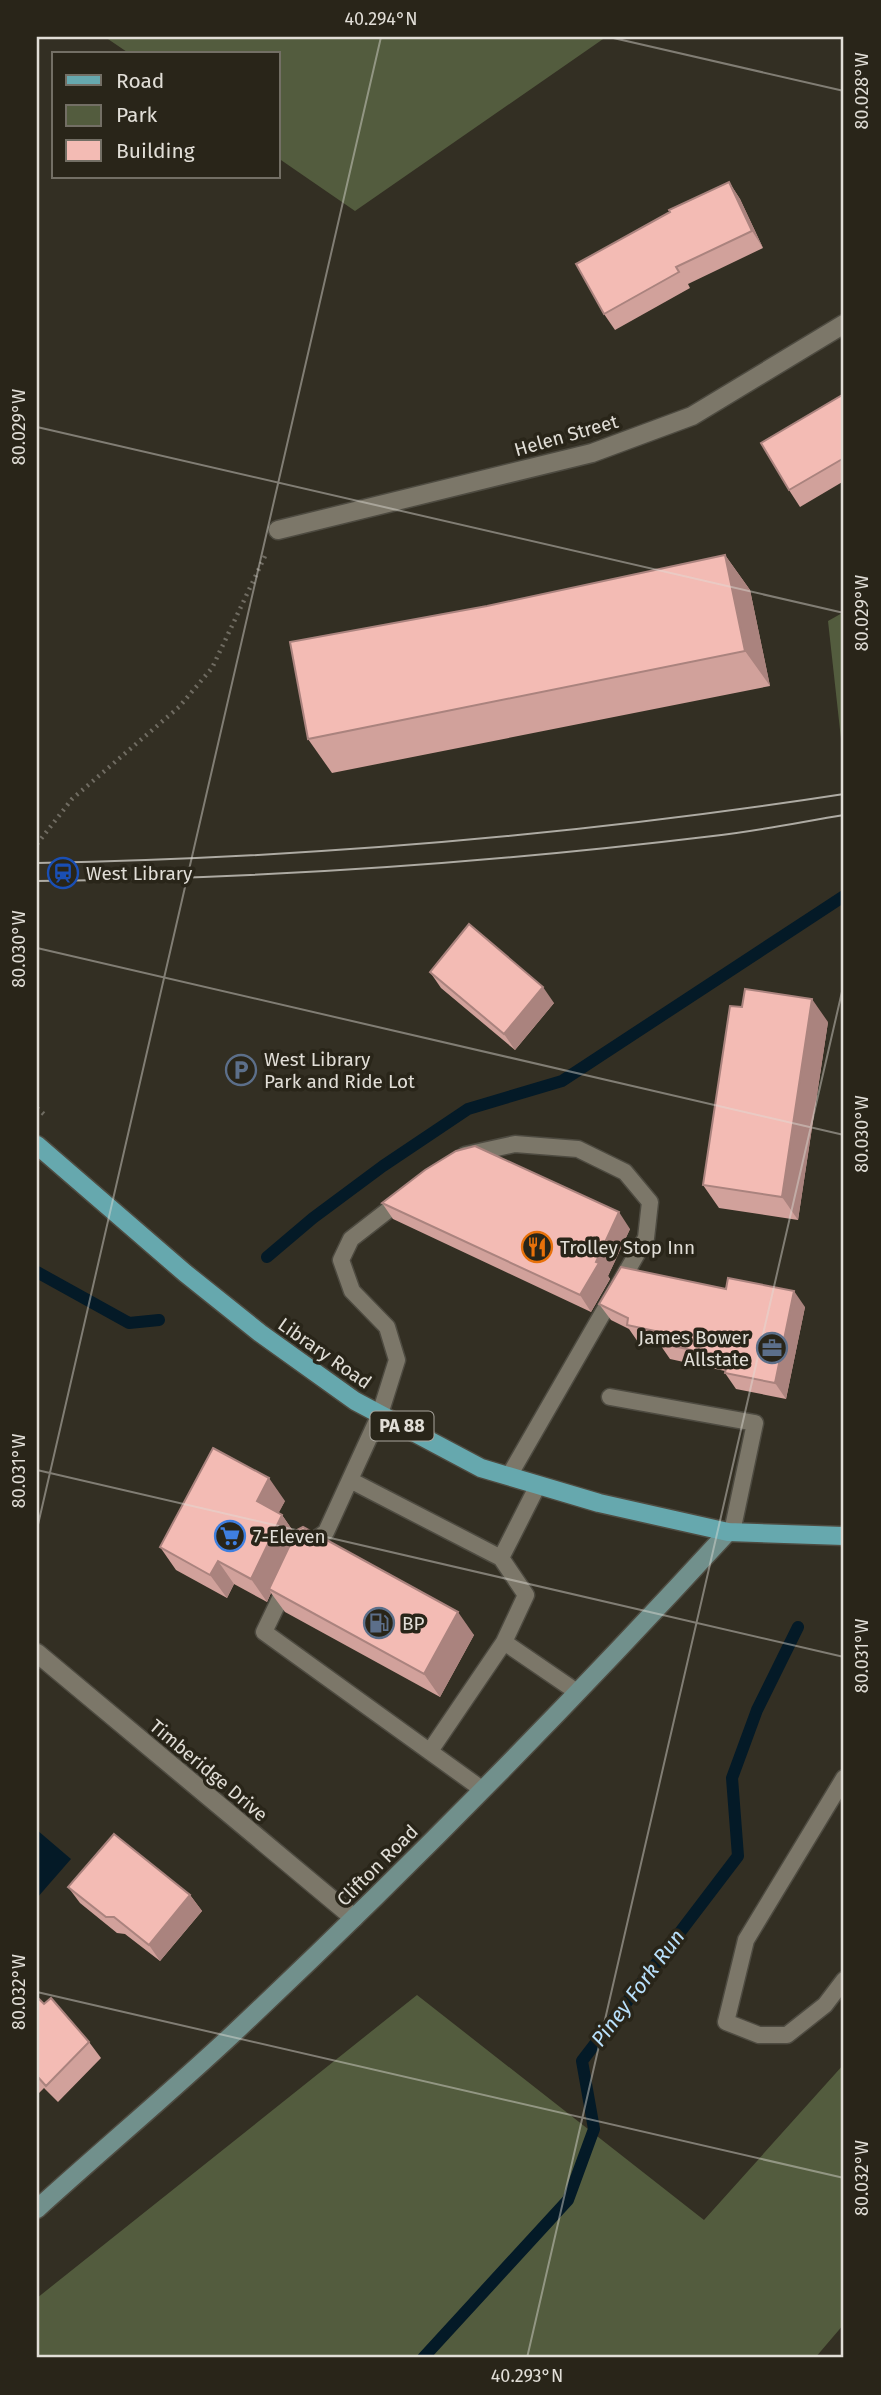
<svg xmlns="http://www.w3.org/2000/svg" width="881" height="2395" viewBox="0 0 881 2395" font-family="'Fira Sans',sans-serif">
	<rect width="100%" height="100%" fill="#332f23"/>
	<!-- green -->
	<path fill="#535c3e" d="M105 37H606L355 211 278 158V54H130Z
		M844 612V756L843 757 828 621Z
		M417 1995 704 2220 844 2064V2324L815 2358H37V2298Z"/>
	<!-- water -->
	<path fill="#041a27" d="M37 1830 71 1859 37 1898Z"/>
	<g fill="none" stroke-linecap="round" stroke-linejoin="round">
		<!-- stream -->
		<path stroke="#041a27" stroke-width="12" d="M267 1257 313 1218 383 1166 468 1109 562 1081 844 896
			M37 1272 129 1323 159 1320
			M423 2358 568 2200 594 2129 582 2061 738 1856 732 1778 757 1710 798 1627"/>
		<!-- lane casing -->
		<g stroke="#4e4b41" stroke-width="19">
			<path id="lane" d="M465 1155 515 1144 578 1149 625 1172 650 1202 646 1238 509 1476
				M610 1397 755 1423 732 1532
				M350 1480 501 1558 526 1595 504 1642
				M304 1548 326 1532 380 1414 397 1360 387 1327 352 1291 341 1260 351 1239 405 1197
				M501 1558 538 1485
				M287 1584 264 1632 483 1790
				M430 1751 504 1642 577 1692
				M844 1778 746 1940 726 2022 759 2035H787L825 2005 844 1980"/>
		</g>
		<!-- street casing -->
		<g stroke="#4e4b41" stroke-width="21">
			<path id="street" d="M278 530 592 453 692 416 844 324
				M37 1653 354 1918"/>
		</g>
		<!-- secondary casing -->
		<g stroke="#4e4b41" stroke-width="21">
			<path id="secondary" d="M37 2209C102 2150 170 2093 234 2033 405 1872 570 1704 728 1532"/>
		</g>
		<!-- primary casing -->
		<g stroke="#4e4b41" stroke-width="21">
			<path id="primary" d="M37 1145 185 1273 260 1333 355 1401 481 1468 599 1503 728 1532 844 1536"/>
		</g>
		<!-- path -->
		<path stroke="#706c62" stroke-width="4.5" stroke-dasharray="2 5" stroke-linecap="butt" d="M37 844 72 799 179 707 212 668 265 556
			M37 1108 46 1116"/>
		<!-- lane -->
		<use href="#lane" stroke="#7c7769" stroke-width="16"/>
		<!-- street -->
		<use href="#street" stroke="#7c7769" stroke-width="18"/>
		<!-- secondary -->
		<use href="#secondary" stroke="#71908c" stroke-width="18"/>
		<!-- primary -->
		<use href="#primary" stroke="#66a8ae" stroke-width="18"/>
		<!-- tram -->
		<path stroke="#aeaba3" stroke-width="2" d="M37 863C307 858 578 835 844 794
			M37 881C263 879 489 863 713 836 757 831 801 822 844 815"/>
	</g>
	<!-- wall -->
	<path fill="#d1a19b" d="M729 182 740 199 763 248 688 284 690 288 615 330 604 314Z
		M844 394V481L800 507 789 490Z
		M725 555 750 590 770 686 332 773 308 739 487 606Z
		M430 972 554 1003 515 1050 441 988Z
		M828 1022 798 1220 719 1208 703 1185Z
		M382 1203 630 1229 608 1276 610 1279 591 1312 393 1219Z
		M599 1304 805 1307 786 1399 736 1389 725 1373V1371L670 1359 661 1346 638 1342 629 1329 611 1320Z
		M285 1501 278 1513 282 1515 295 1534 474 1635 440 1697 285 1612 271 1593 267 1602 234 1584 227 1598 176 1570 160 1547Z
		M68 1887 190 1895 202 1911 160 1961 125 1934 117 1933 80 1903Z
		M37 2000 89 2042 101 2058 58 2102 44 2088 39 2093 37 2091Z"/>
	<!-- shaded-wall -->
	<path fill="#aa837e" d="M729 182 740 199 763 248 752 231Z
		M725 555 750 590 770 686 745 651Z
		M543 987 554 1003 515 1050 504 1034Z
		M812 999 828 1022 798 1220 782 1197Z
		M619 1212 630 1229 608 1276 610 1279 591 1312 580 1295Z
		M794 1291 805 1307 786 1399 775 1383Z
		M269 1478 285 1501 273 1524 257 1501Z
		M282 1515 298 1538 269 1589 271 1593 267 1602 251 1579Z
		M218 1561 234 1584 227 1598 210 1575Z
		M458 1612 474 1635 440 1697 424 1674Z
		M190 1895 202 1911 160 1961 149 1945Z"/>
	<!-- building -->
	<path fill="#f3bbb4" stroke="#aa837e" stroke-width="2" d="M729 182 752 231 676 267 679 272 604 314 576 264 670 212 669 210Z
		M844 394V458L789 490 761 443Z
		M725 555 745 651 308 739 290 642 487 606Z
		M469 924 543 987 504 1034 430 972Z
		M745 989 812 999 782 1197 703 1185 730 1006 742 1007Z
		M475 1146 619 1212 596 1262 599 1263 580 1295 382 1203 425 1170 456 1151Z
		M621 1267 726 1289 728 1278 794 1291 775 1383 725 1373 728 1358 659 1343 660 1332 627 1325 628 1318 599 1304Z
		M213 1448 269 1478 257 1501 282 1515 251 1579 218 1561 210 1575 160 1547Z
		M303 1527 458 1612 424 1674 269 1589 297 1530Z
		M114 1834 190 1895 149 1945 114 1917H106L68 1887Z
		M38 1998 44 2004 51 1998 89 2042 46 2086 37 2076V2000Z"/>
	<!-- ticks -->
	<path fill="none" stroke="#e1ded7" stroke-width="2" stroke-opacity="0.45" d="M609 37 844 91M37 427 844 613M37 948 844 1135M37 1470 844 1657M37 1529 381 37M37 1992 844 2178M527 2358 844 983"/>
	<!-- icons -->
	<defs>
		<g id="station-ring" transform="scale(1.575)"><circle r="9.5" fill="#292519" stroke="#1a4fb4" stroke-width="1.5"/><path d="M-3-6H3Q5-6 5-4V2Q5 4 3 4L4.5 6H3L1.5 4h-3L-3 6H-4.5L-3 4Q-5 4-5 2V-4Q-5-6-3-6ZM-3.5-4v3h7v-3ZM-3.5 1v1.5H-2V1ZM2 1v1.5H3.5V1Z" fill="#1a4fb4"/></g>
		<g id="parking-ring" transform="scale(1.575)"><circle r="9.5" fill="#292519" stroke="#5c6f8a" stroke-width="1.5"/><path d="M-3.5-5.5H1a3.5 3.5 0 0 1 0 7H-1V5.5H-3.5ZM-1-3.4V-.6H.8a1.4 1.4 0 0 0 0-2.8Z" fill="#5c6f8a"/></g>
		<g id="restaurant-ring" transform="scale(1.575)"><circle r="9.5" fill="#292519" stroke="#e8710a" stroke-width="1.5"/><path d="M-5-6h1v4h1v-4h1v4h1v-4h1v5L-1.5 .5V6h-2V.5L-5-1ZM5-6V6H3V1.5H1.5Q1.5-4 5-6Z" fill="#e8710a"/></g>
		<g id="office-ring" transform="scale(1.575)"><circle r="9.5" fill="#292519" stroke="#5c6f8a" stroke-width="1.5"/><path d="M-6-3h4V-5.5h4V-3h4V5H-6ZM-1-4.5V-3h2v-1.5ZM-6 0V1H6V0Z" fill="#5c6f8a"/></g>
		<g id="supermarket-ring" transform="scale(1.575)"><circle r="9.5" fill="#292519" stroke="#3f7fe0" stroke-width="1.5"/><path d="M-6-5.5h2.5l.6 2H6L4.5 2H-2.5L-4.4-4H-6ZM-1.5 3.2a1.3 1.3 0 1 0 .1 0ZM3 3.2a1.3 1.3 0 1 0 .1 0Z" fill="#3f7fe0"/></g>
		<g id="fuel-ring" transform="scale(1.575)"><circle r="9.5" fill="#292519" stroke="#5c6f8a" stroke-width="1.5"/><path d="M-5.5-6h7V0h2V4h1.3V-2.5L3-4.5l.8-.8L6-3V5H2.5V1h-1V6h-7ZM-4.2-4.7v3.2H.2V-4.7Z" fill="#5c6f8a"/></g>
	</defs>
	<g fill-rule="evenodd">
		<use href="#station-ring" x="63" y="873"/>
		<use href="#parking-ring" x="241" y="1070"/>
		<use href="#restaurant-ring" x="537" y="1247"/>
		<use href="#office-ring" x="772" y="1348"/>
		<use href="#supermarket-ring" x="230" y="1536"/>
		<use href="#fuel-ring" x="379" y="1623"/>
	</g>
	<g text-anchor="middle" stroke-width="7" stroke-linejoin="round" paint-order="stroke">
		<!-- shield labels -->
		<rect fill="#292519" stroke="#aaa69e" stroke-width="2" x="370.5" y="1411.5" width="63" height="29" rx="5"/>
		<g font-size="18" font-weight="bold" fill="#e1ded7">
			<text x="402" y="1432">PA 88</text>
		</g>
		<!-- street labels -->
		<g font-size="19" fill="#e1ded7" stroke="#292519">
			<text transform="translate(566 435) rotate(-16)" y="7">Helen Street</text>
			<text transform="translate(325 1353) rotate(35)" y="7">Library Road</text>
			<text transform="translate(209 1770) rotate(40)" y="7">Timberidge Drive</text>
			<text transform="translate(377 1865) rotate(-45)" y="7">Clifton Road</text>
		</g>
		<!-- poi labels -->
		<g font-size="19" fill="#e1ded7" stroke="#292519" text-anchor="start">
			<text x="86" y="880">West Library</text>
			<text x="264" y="1066">West Library<tspan x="264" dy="22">Park and Ride Lot</tspan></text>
			<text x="560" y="1254">Trolley Stop Inn</text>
			<text x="749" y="1344" text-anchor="end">James Bower<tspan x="749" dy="22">Allstate</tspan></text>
			<text x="253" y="1543">7-Eleven</text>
			<text x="402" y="1630">BP</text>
		</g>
		<!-- water labels -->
		<g font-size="21" font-style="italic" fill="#b9e1fd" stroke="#292519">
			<text transform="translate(638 1988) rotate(-53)" y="7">Piney Fork Run</text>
		</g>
	</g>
	<!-- border -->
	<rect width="881" height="2395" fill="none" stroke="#292519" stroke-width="77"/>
	<!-- legend -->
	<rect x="52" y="52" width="228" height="126" fill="#292519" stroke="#736f65" stroke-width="2"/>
	<rect x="66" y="75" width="35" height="10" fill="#66a8ae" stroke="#736f65" stroke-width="2"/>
	<text x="116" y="88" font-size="21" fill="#e1ded7">Road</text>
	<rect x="66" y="105" width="35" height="21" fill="#535c3e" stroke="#736f65" stroke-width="2"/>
	<text x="116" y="122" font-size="21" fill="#e1ded7">Park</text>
	<rect x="66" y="140" width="35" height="21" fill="#f3bbb4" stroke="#736f65" stroke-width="2"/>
	<text x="116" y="158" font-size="21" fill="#e1ded7">Building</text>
	<rect x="38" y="38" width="804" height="2318" fill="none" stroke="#e1ded7" stroke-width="2.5"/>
	<g font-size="18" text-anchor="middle" fill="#e1ded7">
		<text x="381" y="25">40.294°N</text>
		<text transform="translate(862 91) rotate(-90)" y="6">80.028°W</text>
		<text transform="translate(19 427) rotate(-90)" y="6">80.029°W</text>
		<text transform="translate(862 613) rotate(-90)" y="6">80.029°W</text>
		<text transform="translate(19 949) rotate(-90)" y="6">80.030°W</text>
		<text transform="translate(862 1134) rotate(-90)" y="6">80.030°W</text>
		<text transform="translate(19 1471) rotate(-90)" y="6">80.031°W</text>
		<text transform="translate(862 1656) rotate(-90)" y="6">80.031°W</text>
		<text transform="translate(19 1992) rotate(-90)" y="6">80.032°W</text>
		<text transform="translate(862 2178) rotate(-90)" y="6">80.032°W</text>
		<text x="527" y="2382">40.293°N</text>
	</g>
</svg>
